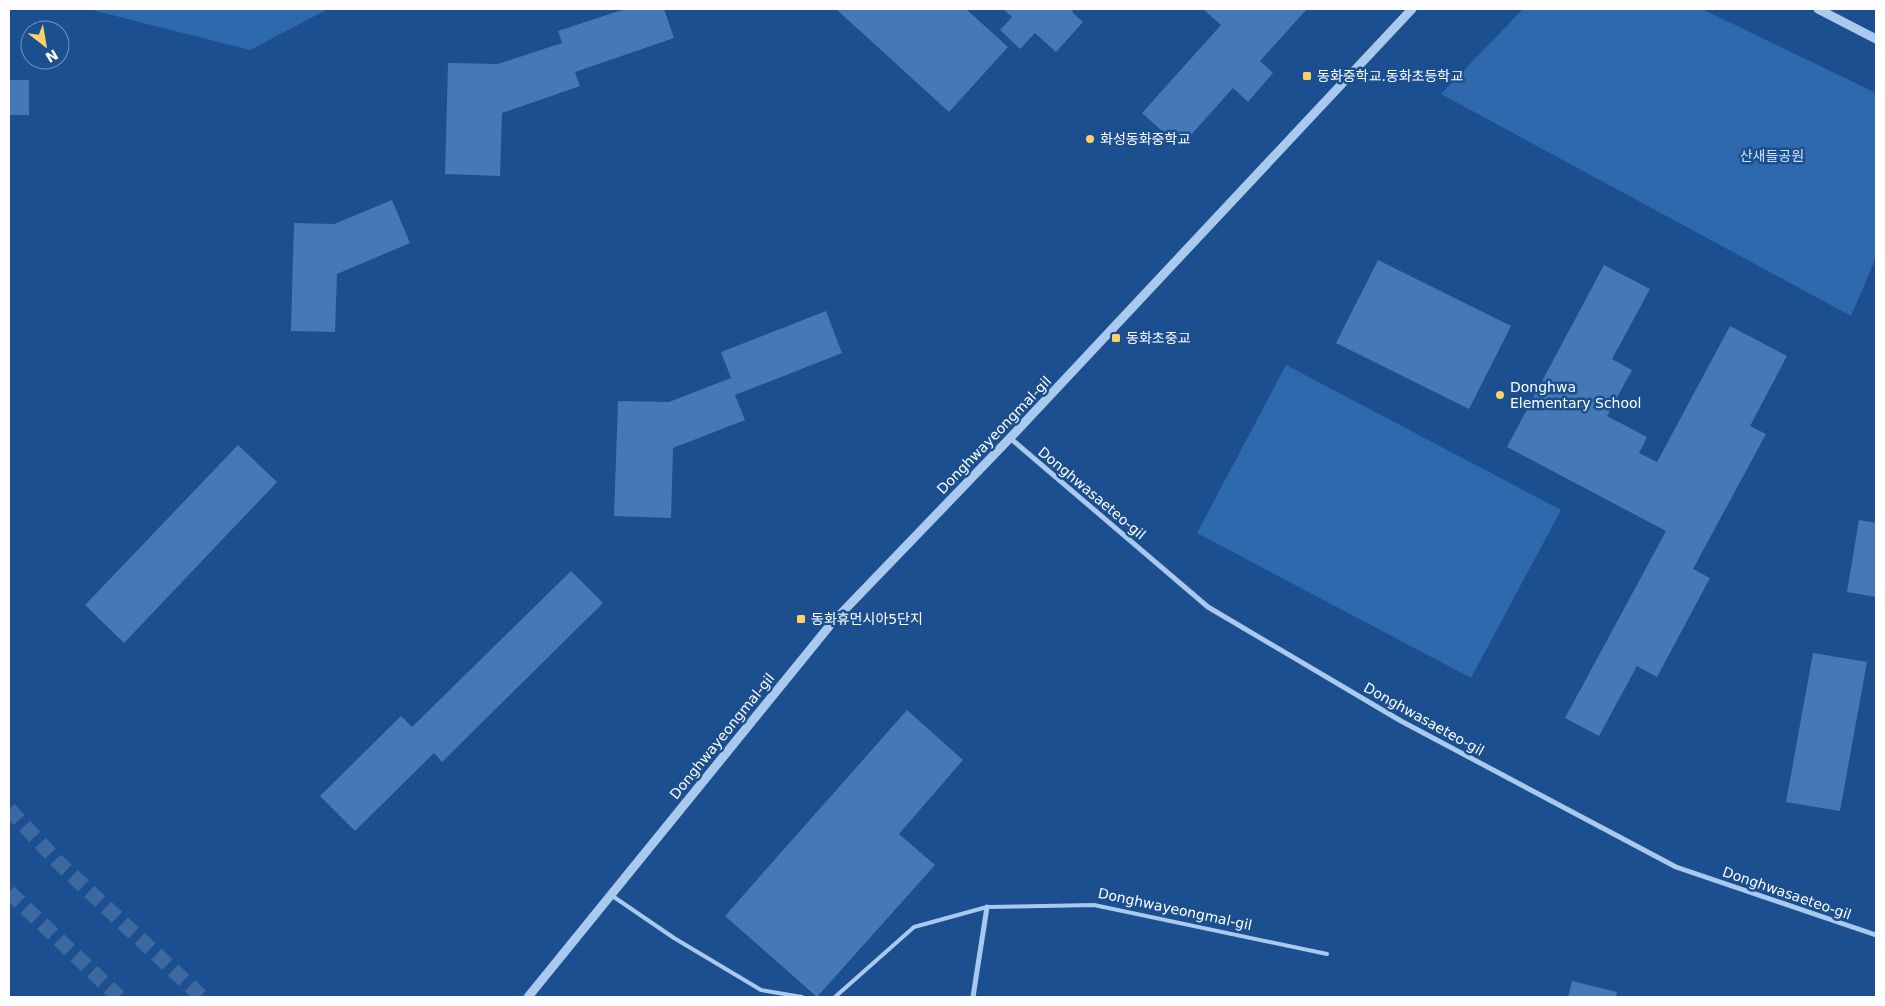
<svg xmlns="http://www.w3.org/2000/svg" width="1885" height="1006" viewBox="0 0 1885 1006" font-family="'DejaVu Sans','Noto Sans KR',sans-serif">
	<rect width="100%" height="100%" fill="#1b4f8f"/>
	<!-- green -->
	<path fill="#2e69ad" d="M88 9H328L250 50Z
		M1523 9H1702L1876 93V258L1851 316 1441 94Z
		M1286 365 1561 510 1471 678 1197 533Z"/>
	<!-- building -->
	<path fill="#4478b7" d="M625 9H664L674 38 575 72 580 86 502 113 500 176 445 174 448 63 498 64 562 43 558 31Z
		M836 9H966L1008 47 949 112Z
		M1003 9H1074L1072 12 1083 22 1056 52 1035 33 1020 49 1000 30 1012 17Z
		M1203 9H1307L1260 61 1273 73 1248 102 1233 88 1180 147 1142 113 1221 25Z
		M9 80H29V115H9Z
		M392 200 410 243 337 274 335 332 291 331 294 223 334 224Z
		M1378 260 1511 326 1469 409 1336 343Z
		M1604 265 1650 289 1612 359 1632 370 1607 416 1647 437 1639 453 1657 462 1730 326 1787 356 1750 426 1766 434 1693 569 1710 578 1657 677 1637 666 1599 736 1565 718 1666 531 1507 447Z
		M826 311 842 353 735 395 745 420 673 448 671 518 614 516 618 401 669 402 731 378 721 352Z
		M238 445 277 482 124 643 85 605Z
		M1859 520 1876 523V597L1847 592Z
		M571 571 603 603 442 762 434 753 355 831 320 796 401 716 412 727Z
		M1813 653 1867 662 1840 811 1786 802Z
		M907 710 963 760 899 834 935 865 817 997 725 916Z
		M1572 981 1617 992 1616 997H1568Z"/>
	<g fill="none" stroke-linecap="round" stroke-linejoin="round">
		<!-- motorway-tunnel -->
		<path stroke="#3d69a0" stroke-width="15" stroke-dasharray="15 8" stroke-linecap="butt" d="M9 809 57 861 202 997
			M9 892 119 997"/>
		<!-- service -->
		<path stroke="#a9c9ee" stroke-width="4" d="M611 895 674 938 761 990 802 997
			M835 997 914 927 987 907 1094 905 1327 954"/>
		<!-- minor -->
		<path stroke="#a9c9ee" stroke-width="5" d="M1010 438 1208 607 1401 721 1676 867 1876 935
			M973 997 987 907"/>
		<!-- tertiary -->
		<path stroke="#a9c9ee" stroke-width="9" d="M1818 9 1876 39
			M528 997 831 624 1010 438 1412 9"/>
	</g>
	<!-- markers -->
	<g fill="#ffd166" stroke="#1b4f8f" stroke-width="2">
		<rect x="1302" y="71" width="10" height="10" rx="2.5"/>
		<circle cx="1090" cy="139" r="5"/>
		<rect x="1111" y="333" width="10" height="10" rx="2.5"/>
		<circle cx="1500" cy="395" r="5"/>
		<rect x="796" y="614" width="10" height="10" rx="2.5"/>
	</g>
	<g text-anchor="middle" stroke-width="5" stroke-linejoin="round" paint-order="stroke">
		<!-- poi labels -->
		<g font-size="14" fill="#fff" stroke="#1b4f8f" text-anchor="start">
			<text x="1317" y="81">동화중학교.동화초등학교</text>
			<text x="1100" y="144">화성동화중학교</text>
			<text x="1126" y="343">동화초중교</text>
			<text x="1510" y="392">Donghwa<tspan x="1510" dy="16">Elementary School</tspan></text>
			<text x="811" y="624">동화휴먼시아5단지</text>
		</g>
		<!-- park labels -->
		<g font-size="14" fill="#cfe3fa" stroke="#1b4f8f">
			<text x="1772" y="161">산새들공원</text>
		</g>
		<!-- street labels -->
		<g font-size="14" fill="#fff" stroke="#1b4f8f">
			<text transform="translate(994 435) rotate(-46)" y="5">Donghwayeongmal-gil</text>
			<text transform="translate(1092 493) rotate(40)" y="5">Donghwasaeteo-gil</text>
			<text transform="translate(1424 719) rotate(29)" y="5">Donghwasaeteo-gil</text>
			<text transform="translate(722 736) rotate(-51)" y="5">Donghwayeongmal-gil</text>
			<text transform="translate(1787 893) rotate(19)" y="5">Donghwasaeteo-gil</text>
			<text transform="translate(1175 909) rotate(12)" y="5">Donghwayeongmal-gil</text>
		</g>
	</g>
	<!-- border -->
	<rect width="1885" height="1006" fill="none" stroke="#ffffff" stroke-width="20"/>
	<!-- north arrow -->
	<g transform="translate(45 45) rotate(149)"><circle r="24" fill="#1b4f8f" stroke="#7695bc"/>
	<path d="M0-4L9 19L0 12L-9 19Z" fill="#ffd166"/>
	<text y="-8" font-size="14" font-weight="bold" text-anchor="middle" fill="#ffffff">N</text>
	</g>
</svg>
